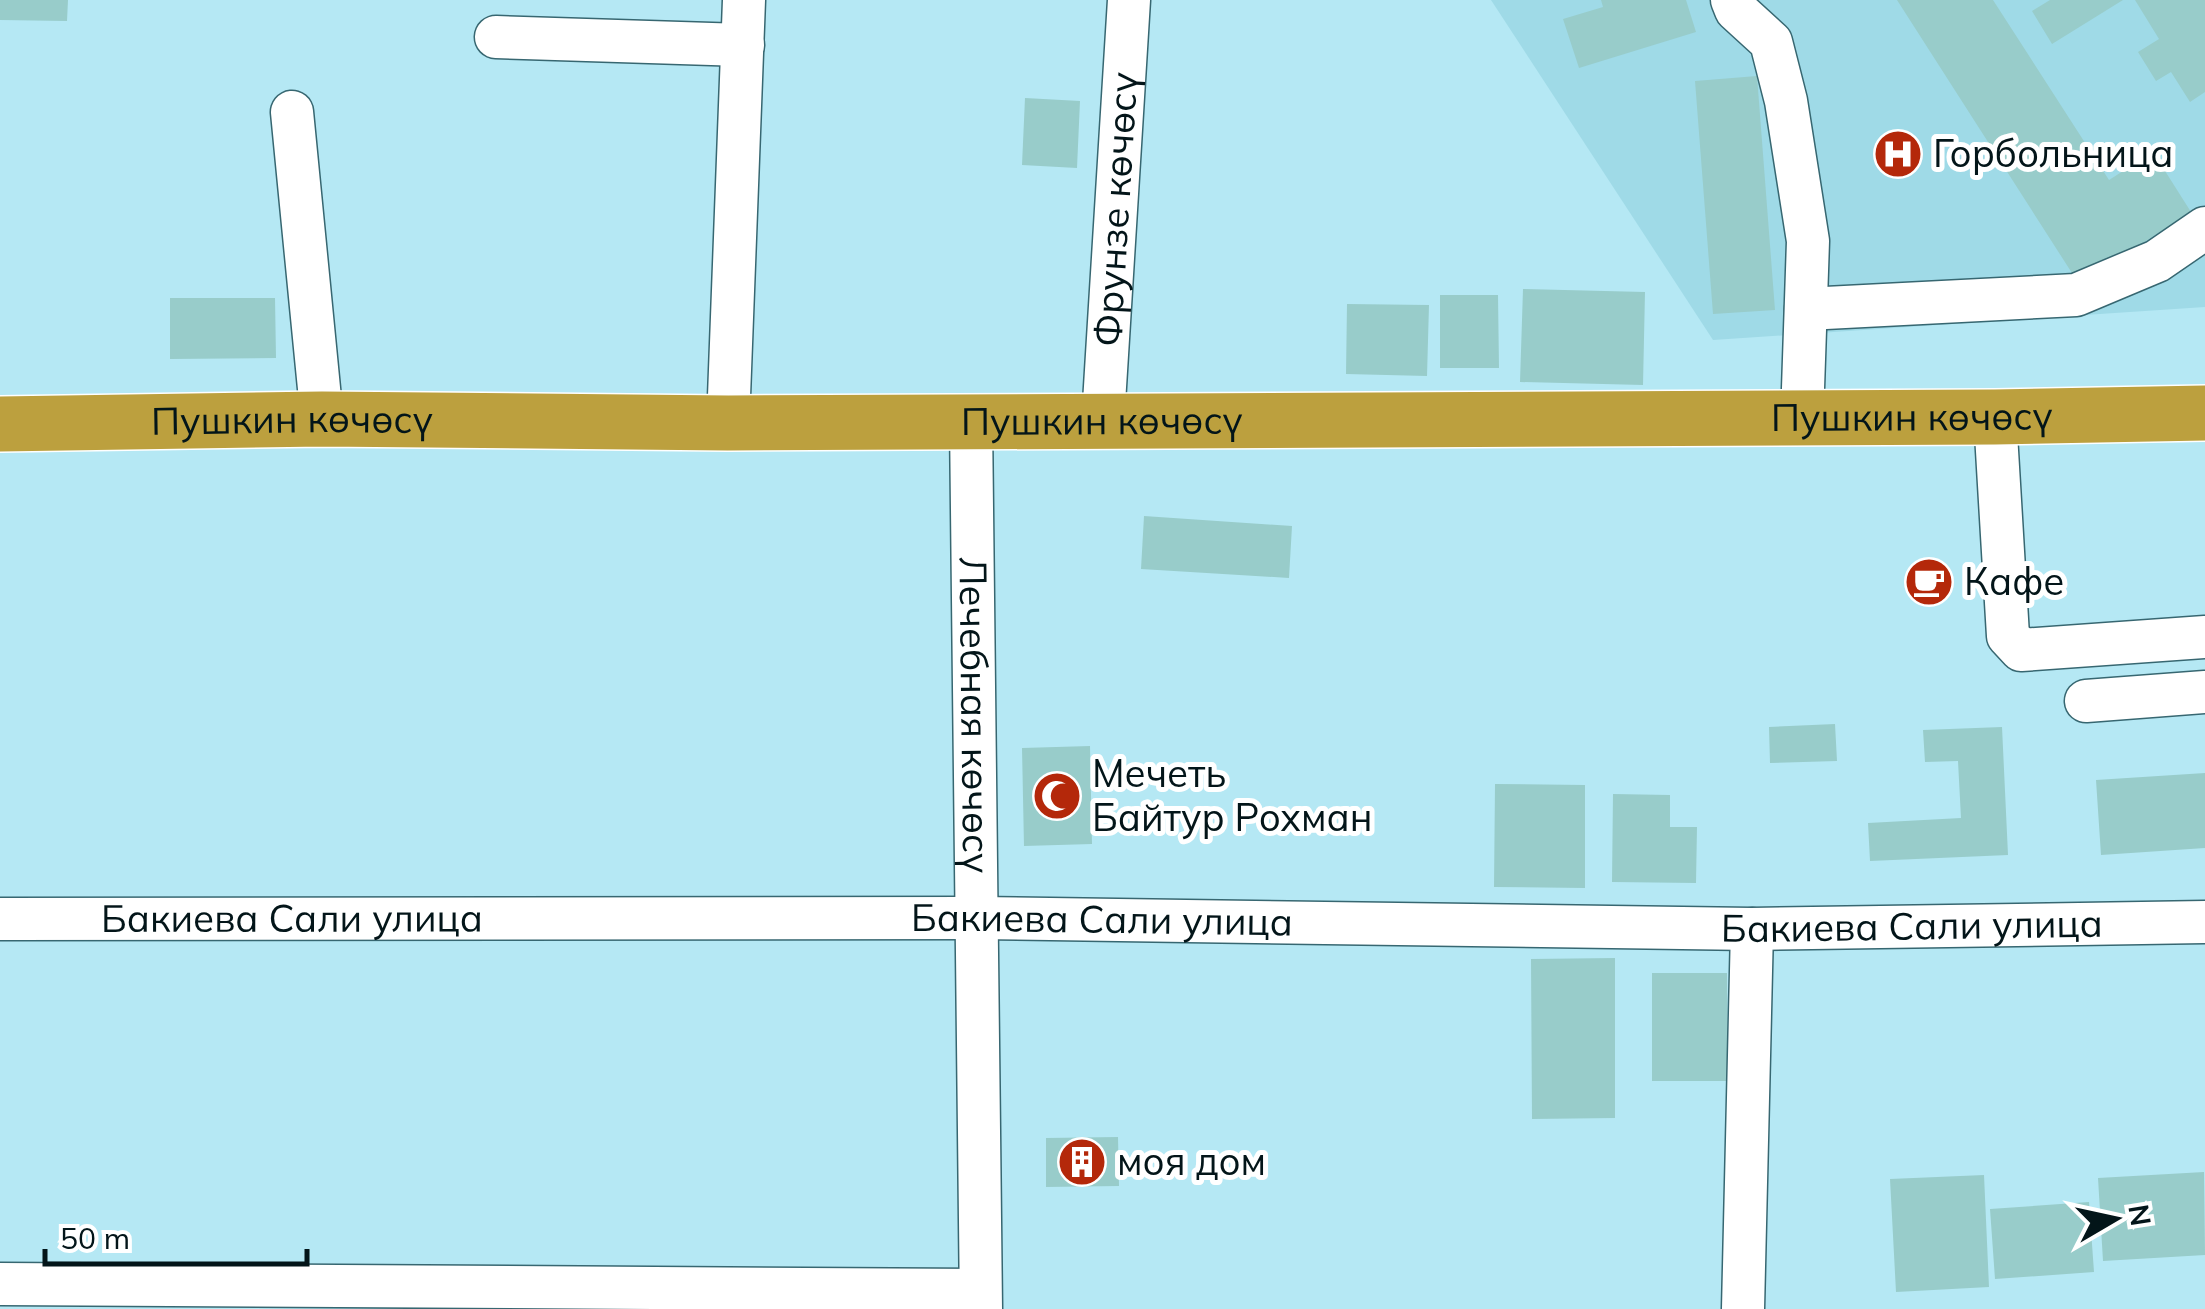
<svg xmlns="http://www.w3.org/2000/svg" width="2205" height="1309" viewBox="0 0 2205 1309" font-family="Mulish,sans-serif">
	<rect width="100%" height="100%" fill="#b5e8f4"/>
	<!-- built -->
	<path fill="#9fdae7" d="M1491 0H2205V307L1713 340Z"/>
	<!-- building -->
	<path fill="#98ccca" d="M0 0H68L67 21 0 20Z
		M1601 0H1686L1696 32 1579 68 1563 19 1603 7Z
		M1897 0H1993L2109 180 2153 152 2191 212 2079 284Z
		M2050 0H2123L2052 44 2032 11Z
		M2135 0H2205V92L2190 102 2171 72 2156 81 2138 52 2159 39Z
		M1757 76 1775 310 1713 314 1695 81Z
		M1025 98 1080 101 1077 168 1022 165Z
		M1523 289 1645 292 1643 385 1520 382Z
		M1440 295H1498L1499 368H1440Z
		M170 298H275L276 358 170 359Z
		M1347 304 1429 305 1427 376 1346 374Z
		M1144 516 1292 526 1289 578 1141 569Z
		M1835 724 1837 761 1770 763 1769 727Z
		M2002 727 2008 855 1870 861 1868 823 1961 818 1958 761 1925 762 1923 730Z
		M1090 746 1092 844 1024 846 1022 748Z
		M2205 773V848L2101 855 2096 780Z
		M1495 784 1585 785V888L1494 887Z
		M1613 794 1670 795V827H1697L1696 883 1612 882Z
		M1615 958V1118L1532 1119 1531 959Z
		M1652 973H1727L1728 1081H1652Z
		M1118 1137 1119 1186 1046 1187V1138Z
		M2204 1172 2205 1255 2103 1261 2098 1178Z
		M1984 1175 1989 1287 1896 1292 1890 1179Z
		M2089 1202 2094 1272 1995 1279 1990 1209Z"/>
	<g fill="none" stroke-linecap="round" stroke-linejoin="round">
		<!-- minor casing -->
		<g stroke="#376771" stroke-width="45">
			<g id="minor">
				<path d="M1732 0 1736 10 1771 42 1786 101 1808 241 1802 418"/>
				<path d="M496 37 743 45"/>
				<path d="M292 112 322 419"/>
				<path d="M1806 309 2076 295 2157 261 2205 228"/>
				<path d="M1995 417 2008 636 2021 650 2205 637"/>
				<path id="s1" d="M1103 419 1129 0"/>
				<path id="s2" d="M971 420 981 1309"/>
				<path d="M728 423 744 0"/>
				<path d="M2086 701 2205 692"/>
				<path id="s3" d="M0 919 978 918 1752 929 2205 922"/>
				<path d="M0 1284 980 1290"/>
				<path d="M1743 1309 1752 929"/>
			</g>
		</g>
		<!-- highway casing -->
		<g stroke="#fff" stroke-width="58">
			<g id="highway">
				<path id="s4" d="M0 424 322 419 728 423 1995 417 2205 413"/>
			</g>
		</g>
		<!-- minor -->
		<use href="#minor" stroke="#fff" stroke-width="42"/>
		<!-- highway -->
		<use href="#highway" stroke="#bca03e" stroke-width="55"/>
	</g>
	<!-- icons -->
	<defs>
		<g id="hospital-disc" transform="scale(2.5)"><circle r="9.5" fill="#b4280a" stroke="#fff"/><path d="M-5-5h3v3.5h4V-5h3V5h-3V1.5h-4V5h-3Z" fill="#fff"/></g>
		<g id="cafe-disc" transform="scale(2.5)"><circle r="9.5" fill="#b4280a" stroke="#fff"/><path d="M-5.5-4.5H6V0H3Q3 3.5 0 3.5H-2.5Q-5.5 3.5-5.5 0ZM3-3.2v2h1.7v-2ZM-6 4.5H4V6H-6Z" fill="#fff"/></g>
		<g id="mosque-disc" transform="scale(2.5)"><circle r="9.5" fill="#b4280a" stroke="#fff"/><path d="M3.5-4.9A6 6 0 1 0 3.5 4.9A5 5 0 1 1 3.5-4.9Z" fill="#fff"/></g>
		<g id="building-disc" transform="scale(2.5)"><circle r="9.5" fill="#b4280a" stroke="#fff"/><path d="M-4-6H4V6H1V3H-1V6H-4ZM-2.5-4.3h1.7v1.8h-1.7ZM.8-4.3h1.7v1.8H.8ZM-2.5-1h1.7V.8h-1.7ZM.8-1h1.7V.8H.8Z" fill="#fff"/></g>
	</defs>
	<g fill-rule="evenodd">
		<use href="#hospital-disc" x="1898" y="154"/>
		<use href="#cafe-disc" x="1929" y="582"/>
		<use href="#mosque-disc" x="1057" y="796"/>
		<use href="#building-disc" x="1082" y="1162"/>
	</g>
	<g text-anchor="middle" stroke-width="10" stroke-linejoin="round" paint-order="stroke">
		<!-- poi labels -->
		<g font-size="38" fill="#031519" stroke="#fff" text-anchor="start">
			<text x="1933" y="167">Горбольница</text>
			<text x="1964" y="595">Кафе</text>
			<text x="1092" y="787">Мечеть<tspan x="1092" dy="44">Байтур Рохман</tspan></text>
			<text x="1117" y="1175">моя дом</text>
		</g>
		<!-- street labels -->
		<g font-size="38" fill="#031519" stroke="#fff">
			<text dy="13" stroke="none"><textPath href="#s1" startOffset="210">Фрунзе көчөсү</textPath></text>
			<text dy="13" stroke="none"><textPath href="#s4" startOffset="1912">Пушкин көчөсү</textPath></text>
			<text dy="13" stroke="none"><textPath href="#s4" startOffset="1102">Пушкин көчөсү</textPath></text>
			<text dy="13" stroke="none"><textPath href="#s4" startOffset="292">Пушкин көчөсү</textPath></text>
			<text dy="13" stroke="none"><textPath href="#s2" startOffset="295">Лечебная көчөсү</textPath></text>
			<text dy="13" stroke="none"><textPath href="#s3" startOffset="292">Бакиева Сали улица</textPath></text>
			<text dy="13" stroke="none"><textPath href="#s3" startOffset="1102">Бакиева Сали улица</textPath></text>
			<text dy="13" stroke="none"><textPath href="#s3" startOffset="1912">Бакиева Сали улица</textPath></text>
		</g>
	</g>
	<!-- north arrow -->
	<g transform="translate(2115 1219) rotate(81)" stroke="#ffffff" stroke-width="8" paint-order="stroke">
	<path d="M0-8L18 38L0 25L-18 38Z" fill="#031519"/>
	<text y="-15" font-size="28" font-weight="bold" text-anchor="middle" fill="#031519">N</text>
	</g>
	<!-- scale -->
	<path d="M45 1249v15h262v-15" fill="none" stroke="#031519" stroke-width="5"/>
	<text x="60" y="1249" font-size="30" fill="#031519" stroke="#ffffff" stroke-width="8" paint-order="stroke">50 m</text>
</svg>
